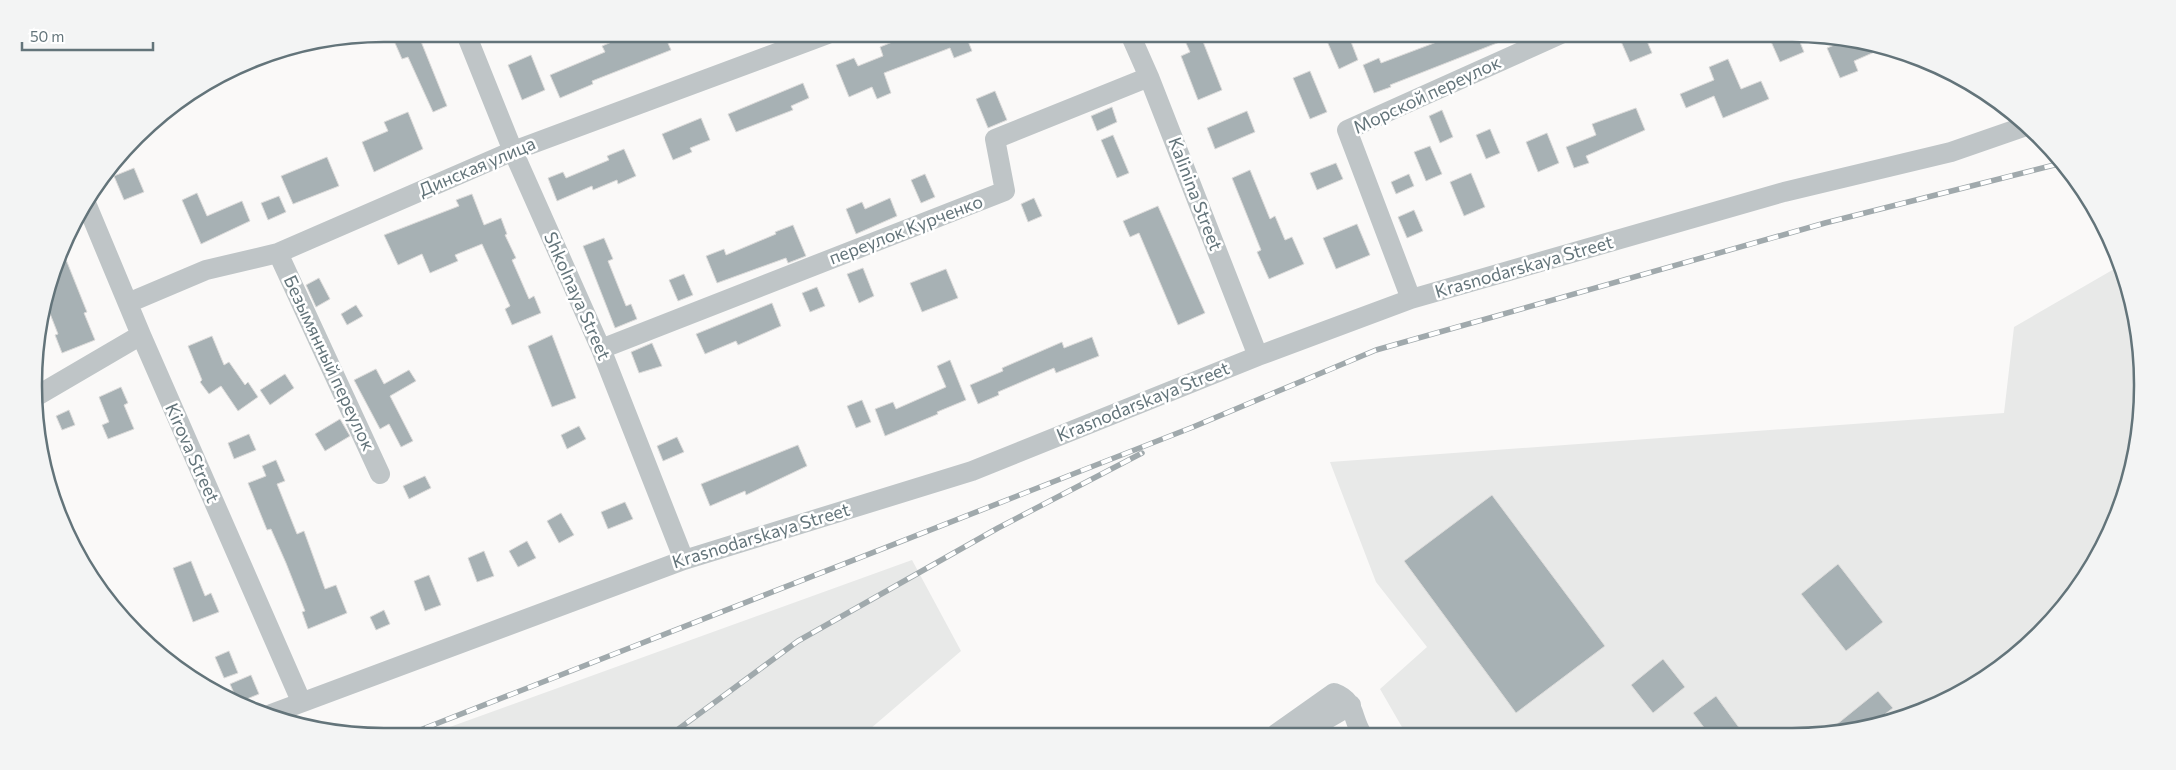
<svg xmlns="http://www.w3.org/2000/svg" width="2176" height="770" viewBox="0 0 2176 770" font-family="Commissioner,sans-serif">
	<rect width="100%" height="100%" fill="#faf9f8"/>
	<!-- built -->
	<path fill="#e8e9e8" d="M2121 265 2139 339 2142 408 2130 476 2095 561 2023 649 1946 700 1837 733 1406 734 1380 689 1427 647 1376 582 1330 462 2004 413 2014 327Z
		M912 560 961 651 863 735 425 736Z"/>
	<!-- building -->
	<path fill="#a7b1b4" stroke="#dcdbda" d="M391 34H418L447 106 433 112 408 57 402 59Z
		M631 34H664L671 50 592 81 593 84 560 98 550 75 605 52 602 46Z
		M912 34H984L968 41 972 51 954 58 950 48 884 73 891 93 877 99 872 87 849 97 836 65 854 58 858 66 883 56 880 47Z
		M1182 34H1200L1222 90 1198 100 1181 56 1190 52Z
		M1344 34H1348L1358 60 1339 69 1327 41Z
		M1458 34H1520L1390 85 1391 87 1374 93 1363 65 1379 58 1381 63Z
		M1633 34H1644L1652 53 1630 62 1620 39Z
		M1778 34 1797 35 1804 52 1780 62 1769 37Z
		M1844 41 1882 46 1886 47 1854 61 1858 71 1840 78 1827 48Z
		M531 55 545 90 522 100 508 65Z
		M1728 59 1741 89 1761 81 1769 99 1723 118 1714 96 1686 108 1680 94 1714 80 1709 67Z
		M1310 71 1327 112 1310 119 1293 78Z
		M803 83 809 98 791 106 793 110 736 132 728 114Z
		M995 91 1007 120 988 128 976 99Z
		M1112 107 1117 122 1097 131 1091 116Z
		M1636 108 1645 130 1586 156 1589 163 1574 168 1566 147 1596 135 1592 124Z
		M1442 110 1453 137 1440 143 1429 116Z
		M1247 111 1255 132 1215 149 1207 128Z
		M408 112 423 149 374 172 362 142 388 131 384 122Z
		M701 118 710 140 690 148 692 152 673 160 662 134Z
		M1490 129 1500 153 1486 159 1476 135Z
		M1547 133 1559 163 1538 172 1526 142Z
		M1113 135 1129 173 1117 178 1101 140Z
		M1430 146 1442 174 1426 181 1414 152Z
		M624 149 636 176 618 184 617 180 593 190 592 186 557 201 548 178 563 172 566 178 609 160 607 156Z
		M327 157 339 186 293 204 281 176Z
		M1336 163 1343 179 1317 190 1310 173Z
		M134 168 144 192 124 200 114 176Z
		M1250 170 1270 219 1275 216 1285 240 1292 237 1304 264 1269 279 1257 252 1261 250 1232 178Z
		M1471 173 1485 207 1464 216 1450 182Z
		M925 174 935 197 921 203 911 180Z
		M1409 174 1414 186 1396 194 1391 182Z
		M197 193 207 216 242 201 250 221 201 244 182 200Z
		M472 194 484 225 501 218 507 234 505 235 516 258 512 260 529 299 534 296 541 313 512 325 505 309 510 306 482 244 455 255 458 261 430 273 422 254 398 265 384 235 459 206 456 200Z
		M279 196 286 212 268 220 261 203Z
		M890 198 897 216 856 234 846 209 862 202 865 209Z
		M1034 198 1042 216 1028 222 1021 204Z
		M1158 206 1205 313 1178 325 1139 233 1130 237 1123 221Z
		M1414 210 1423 231 1407 238 1398 217Z
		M1357 224 1370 255 1336 269 1323 238Z
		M793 225 806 256 788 263 786 258 717 283 706 256 724 249 726 255 776 234 775 232Z
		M604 238 613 259 608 261 626 306 631 304 637 319 615 328 583 246Z
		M63 252 87 312 84 313 95 340 62 353 55 335 58 334 47 306Z
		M863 268 874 296 859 303 847 274Z
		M946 269 958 298 922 312 910 283Z
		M684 274 693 295 678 301 669 280Z
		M319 278 330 299 316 307 306 285Z
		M817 287 825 306 810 312 802 293Z
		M772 303 781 326 738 345 736 341 705 354 696 334Z
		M356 305 363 316 347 325 341 314Z
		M552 335 576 398 552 407 528 346Z
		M212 336 224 365 229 362 245 385 248 382 258 397 238 411 221 386 209 394 200 382 202 380 188 346Z
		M1092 337 1099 356 1056 373 1054 368 998 392 999 395 978 404 970 385 1003 371 1002 368 1062 342 1064 348Z
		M652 343 662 366 639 373 631 352Z
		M950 360 966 400 937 412 938 414 885 436 875 409 893 402 896 409 946 387 937 366Z
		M376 369 384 384 409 370 416 381 390 396 413 441 401 447 389 424 380 429 354 380Z
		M285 374 294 388 270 405 260 390Z
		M121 387 128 403 124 405 134 429 108 439 102 425 109 422 99 397Z
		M862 400 871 422 856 428 847 406Z
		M69 410 75 425 62 430 56 416Z
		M340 419 350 436 325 451 315 434Z
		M579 426 586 439 567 449 561 435Z
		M249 434 256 450 234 459 228 443Z
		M677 437 684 452 663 461 657 446Z
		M798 445 807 466 746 495 745 491 710 506 701 484Z
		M276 460 285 481 277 484 297 534 304 531 325 589 336 585 347 613 308 629 302 612 305 611 286 563 271 529 267 530 248 483 266 476 262 466Z
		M425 476 431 488 409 499 403 486Z
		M1492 495 1605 646 1516 713 1404 561Z
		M625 502 633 519 608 529 601 512Z
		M561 513 574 535 559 543 547 521Z
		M527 541 536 558 518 567 509 551Z
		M484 551 494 576 477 582 468 558Z
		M191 561 205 596 211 593 219 612 193 622 173 568Z
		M1838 564 1883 622 1846 651 1801 594Z
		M429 575 441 605 425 611 414 581Z
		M384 610 390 624 376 630 370 617Z
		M229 651 238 673 224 678 215 657Z
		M1663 659 1685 687 1653 713 1631 685Z
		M251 675 259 694 242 701 236 698 230 684Z
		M1878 691 1893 708 1876 721 1837 733H1826Z
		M1716 696 1743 733H1708L1693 713Z"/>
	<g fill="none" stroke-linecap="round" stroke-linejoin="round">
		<!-- minor -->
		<path stroke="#bfc5c7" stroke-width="20" d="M466 34 513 151 601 349 684 560
			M1130 34 1149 77 1258 356
			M86 203 141 335 301 701
			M278 253 380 474
			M1411 299 1347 130 1561 34
			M128 303 206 270 278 253 513 151 828 34
			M601 349 1005 191 995 139 1149 77
			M35 397 141 335
			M271 714 684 560 972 471 1258 356 1411 299 1784 192 1951 152 2026 126
			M1276 734 1334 693C1356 701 1351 717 1362 734
			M1301 734 1351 705"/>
		<!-- rail casing -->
		<g stroke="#a0a9ac" stroke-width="5.5">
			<path id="rail" d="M405 736 1193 427 1376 350 1825 223 2062 163
				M669 736 798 641 998 528 1142 453"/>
		</g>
		<!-- rail -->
		<use href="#rail" stroke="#fff" stroke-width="4" stroke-dasharray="11" stroke-linecap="butt"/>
	</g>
	<g text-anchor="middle" stroke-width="5" stroke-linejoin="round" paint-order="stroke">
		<!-- street labels -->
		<g font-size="18" fill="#63747a" stroke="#fff">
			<text transform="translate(1427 95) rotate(-25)" y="6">Морской переулок</text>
			<text transform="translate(477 167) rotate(-23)" y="6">Динская улица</text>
			<text transform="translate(1195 194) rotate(69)" y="6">Kalinina Street</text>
			<text transform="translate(906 230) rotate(-21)" y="6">переулок Курченко</text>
			<text transform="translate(1524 267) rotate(-16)" y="6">Krasnodarskaya Street</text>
			<text transform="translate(577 296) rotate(66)" y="6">Shkolnaya Street</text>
			<text transform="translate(329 363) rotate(65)" y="6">Безымянный переулок</text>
			<text transform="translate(1143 402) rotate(-22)" y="6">Krasnodarskaya Street</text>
			<text transform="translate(192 453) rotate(66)" y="6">Kirova Street</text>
			<text transform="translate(761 536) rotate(-17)" y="6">Krasnodarskaya Street</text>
		</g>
	</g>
	<!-- crop -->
	<path d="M0 0H2176V770H0ZM384 42H1792A342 342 0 0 1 2134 384V386A342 342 0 0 1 1792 728H384A342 342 0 0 1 42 386V384A342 342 0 0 1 384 42Z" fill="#f3f4f4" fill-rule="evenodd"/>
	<path fill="none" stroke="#63747a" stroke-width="2.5" d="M384 42H1792A342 342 0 0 1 2134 384V386A342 342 0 0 1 1792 728H384A342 342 0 0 1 42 386V384A342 342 0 0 1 384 42Z"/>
	<!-- scale -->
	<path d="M22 42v8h131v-8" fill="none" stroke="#63747a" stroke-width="2.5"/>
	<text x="30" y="42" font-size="15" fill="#63747a" stroke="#ffffff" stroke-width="4" paint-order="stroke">50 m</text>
</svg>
